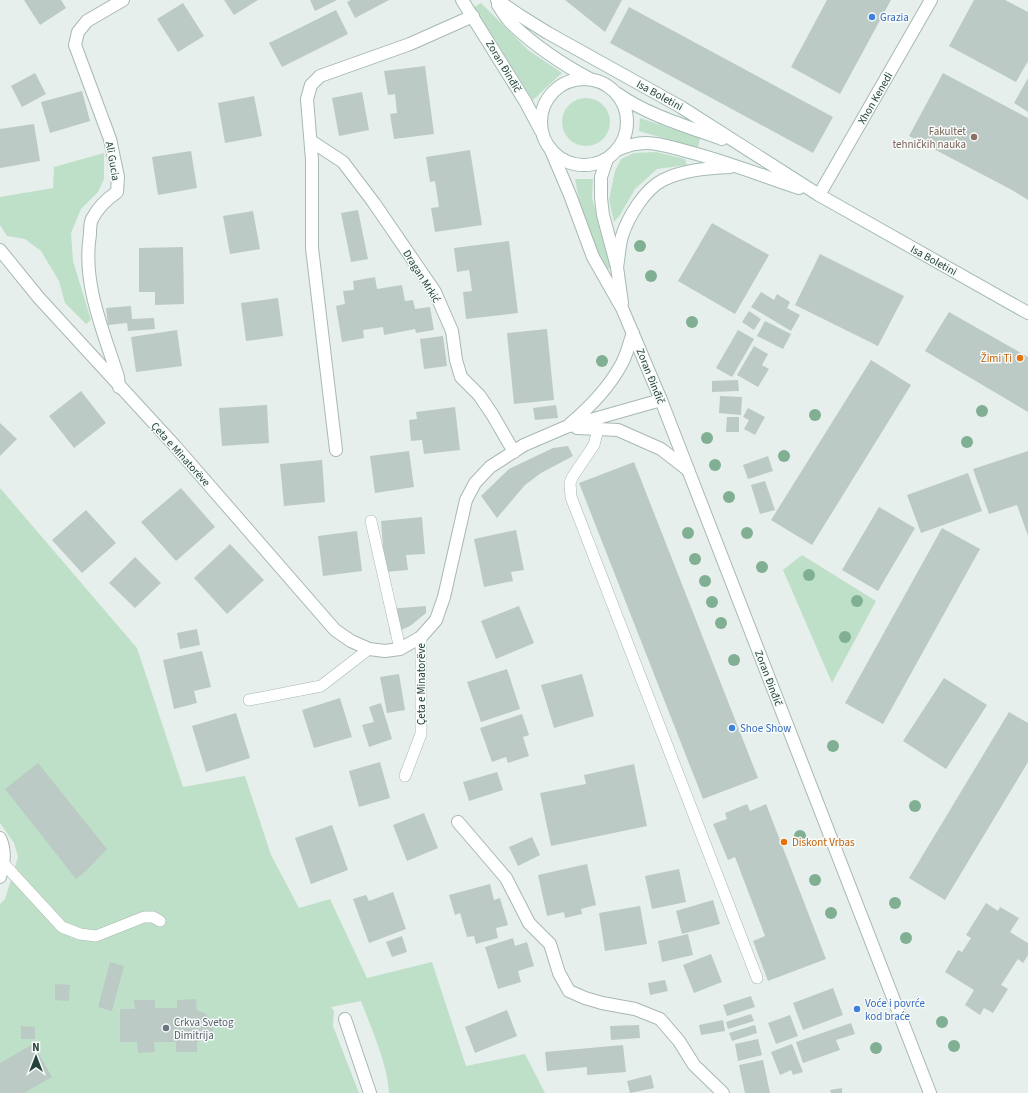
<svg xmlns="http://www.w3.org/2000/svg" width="1028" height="1093" viewBox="0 0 1028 1093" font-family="'Source Sans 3',sans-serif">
	<rect width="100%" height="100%" fill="#e6efeb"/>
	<!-- green -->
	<path fill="#bfe0c8" d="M481 3 528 50 562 73 533 100 474 7Z
		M562 122a24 24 0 1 1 48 0a24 24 0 1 1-48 0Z
		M640 118 700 138 698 148 639 131Z
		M656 152 685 159 687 165 657 169 635 189 620 215 614 222 609 200 615 171 621 159 634 153Z
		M104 153V179L98 192 81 209 71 233 73 261 91 320 86 324 65 303 59 281 41 251 25 239 7 236 0 225V197L53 188 54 167Z
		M575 179H593L592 198 611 268 604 270 580 204Z
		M0 488 137 648 183 787 245 776 271 855 299 908 330 899 367 978 432 962 466 1066 525 1054 545 1093H389C388 1065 371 1028 361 1001L331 1007 334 1011 333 1026 359 1093H0V904L5 899 18 857 14 843 0 823Z
		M802 555 876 601 832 683 783 570Z"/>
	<!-- building -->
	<path fill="#bbcac4" d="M24 0H61L66 8 40 25Z
		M224 0H258L234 15Z
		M310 0H337L315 11Z
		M351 0H389L355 18 347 2Z
		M565 0H622L605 32Z
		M827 0H891L840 94 791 67Z
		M974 0H1005L1028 12V61L1016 82 949 46Z
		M183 3 204 36 178 52 157 19Z
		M629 7 833 117 813 153 610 43Z
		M336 10 348 34 282 67 269 43Z
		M425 66 434 134 394 139 390 114 397 113 395 94 388 95 384 71Z
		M35 73 46 94 22 107 11 86Z
		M943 73 1028 118V200L1012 190 1019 177 1012 190 909 136Z
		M1028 78V112L1014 103Z
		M82 91 90 121 50 133 41 102Z
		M362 92 369 130 339 136 332 98Z
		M254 96 262 136 225 143 218 103Z
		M34 124 40 161 0 168V129Z
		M470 150 482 225 435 232 431 208 439 207 435 181 430 182 426 157Z
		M191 151 197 188 158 195 152 157Z
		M358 210 368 259 351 262 341 213Z
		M253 211 260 249 230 254 223 216Z
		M712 223 769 255 735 314 678 281Z
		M509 241 518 313 466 319 463 292 472 291 469 270 457 272 454 248Z
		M183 247 184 304 155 305V292H139V248Z
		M820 254 904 296 878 346 795 305Z
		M375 277 377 289 402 285 405 301 413 300 415 309 430 307 434 330 416 333 415 329 384 335 383 327 363 330 364 338 342 342 336 306 345 304 343 291 354 290 353 281Z
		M761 292 774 300 777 294 790 302 787 308 800 315 791 331 751 307Z
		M278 298 283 336 246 341 241 303Z
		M131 306 132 319 154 318 155 329 128 331 127 323 108 325 106 308Z
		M749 311 761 319 754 330 742 322Z
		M949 312 1028 357V412L925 351Z
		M765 321 791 334 783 349 757 336Z
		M547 329 554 400 514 404 507 333Z
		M177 330 182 366 136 372 131 337Z
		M738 330 754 339 732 377 716 368Z
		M443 336 447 366 424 369 420 339Z
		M754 346 768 354 762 365 769 369 758 387 737 375Z
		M871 360 911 385 812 545 771 520Z
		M738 380 739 391 712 392V381Z
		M81 391 106 423 74 448 49 416Z
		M720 396 742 397 741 415 719 413Z
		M267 405 269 443 222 446 219 408Z
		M556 405 558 418 535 420 533 408Z
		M455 407 460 450 424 454 422 440 411 441 409 420 417 419 416 412Z
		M748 408 765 417 755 435 744 429 749 420 743 417Z
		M727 417H739V432H726Z
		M0 423 17 439 0 456Z
		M568 446 573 456 541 473 525 485 497 518 481 496 509 469 553 448Z
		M409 451 414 487 375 493 370 456Z
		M1028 451V536L1017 505 989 514 973 469Z
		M768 456 773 471 748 479 743 465Z
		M322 460 325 502 284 506 280 464Z
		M634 462 758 778 703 799 579 483Z
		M968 473 982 511 921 533 907 495Z
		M765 481 775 510 760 514 751 485Z
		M181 488 215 527 176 561 141 522Z
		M879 507 915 528 878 591 842 570Z
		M86 510 116 543 82 573 52 540Z
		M422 517 425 554 406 555 408 570 385 572 381 521Z
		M942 528 980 549 883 724 845 703Z
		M516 530 524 570 511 572 513 581 484 587 474 539Z
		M357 531 362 571 323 576 318 536Z
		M230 544 264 580 227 614 194 578Z
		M135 557 161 583 135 608 109 583Z
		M426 606V613L410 626 390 635 388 609Z
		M519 606 534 643 496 659 481 621Z
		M197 629 200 645 180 649 177 633Z
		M202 651 211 687 194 691 197 703 174 709 163 660Z
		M507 669 520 709 481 722 467 682Z
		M399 674 405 710 387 713 380 677Z
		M582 674 594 716 554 728 541 685Z
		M944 678 987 705 946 769 903 741Z
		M340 698 352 737 314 748 302 710Z
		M381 703 392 739 369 747 362 725 374 722 369 707Z
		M1009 712 1028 723V762L945 900 909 878Z
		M236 713 250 758 206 772 192 726Z
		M522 714 529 735 523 737 529 756 508 763 506 757 492 762 480 728Z
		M380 762 390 798 359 807 349 771Z
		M38 763 107 849 86 871 76 879 5 789Z
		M634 764 647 826 551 846 540 793 586 784 584 775Z
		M497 772 503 790 469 801 463 782Z
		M747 804 750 811 766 804 826 959 768 981 753 941 765 936 735 857 728 860 713 824 727 819 725 813Z
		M424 813 438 848 407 861 393 825Z
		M332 825 348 870 311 884 295 838Z
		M532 837 540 855 518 866 509 847Z
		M587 864 596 905 581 909 582 914 565 918 564 912 547 916 538 875Z
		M679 869 686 902 652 909 645 876Z
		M490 884 494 900 500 898 508 925 496 928 498 938 476 944 474 936 467 937 460 913 455 915 449 895Z
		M393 892 406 929 369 943 353 899 366 895 369 901Z
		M713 900 720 924 682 934 676 911Z
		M986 903 998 911 1000 907 1019 918 1010 932 1028 943V955L1023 963 1018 959 1001 985 1008 989 993 1013 984 1008 980 1015 965 1005 974 990 945 972 958 950 962 952 971 938 966 935Z
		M640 906 647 944 605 951 599 913Z
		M688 934 693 955 662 962 658 941Z
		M402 936 407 952 392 957 386 942Z
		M513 938 515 946 527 942 534 966 518 971 521 982 498 989 485 947Z
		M711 954 722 982 694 993 683 965Z
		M110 962 124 966 112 1011 98 1007Z
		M665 980 668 991 650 995 648 983Z
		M55 984 70 985 69 1001 55 1000Z
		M833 988 843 1015 803 1030 793 1003Z
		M751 996 755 1007 727 1016 723 1005Z
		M196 999 197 1011 205 1013 212 1021 213 1030 208 1039 197 1042V1052H176V1042H154L155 1052 138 1053 137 1042H120V1009H135L134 1000H155V1008H177V1000Z
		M507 1010 517 1036 475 1053 465 1027Z
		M751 1014 754 1021 728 1029 726 1022Z
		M790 1015 798 1036 776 1044 768 1023Z
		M723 1020 725 1031 701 1035 699 1025Z
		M851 1023 855 1034 836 1040 840 1050 803 1063 796 1042Z
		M639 1025 640 1038 611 1040 610 1026Z
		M755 1025 757 1033 732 1041 729 1033Z
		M21 1026 35 1027V1039H21Z
		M758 1039 762 1055 738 1061 735 1044Z
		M33 1044 52 1077 24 1093H0V1063Z
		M792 1044 803 1072 793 1075 791 1070 780 1075 771 1052Z
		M623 1045 626 1072 587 1075V1067L547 1071 545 1052Z
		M763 1060 770 1093H745L739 1065Z
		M651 1075 654 1088 630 1093 627 1081Z
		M842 1088V1093H831L830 1090Z"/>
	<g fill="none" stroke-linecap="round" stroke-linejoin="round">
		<!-- service casing -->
		<g stroke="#a8b8b2" stroke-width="12">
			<path id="service" d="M598 429 594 445 573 476 570 483 571 497 757 978
				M371 521 400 649
				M249 700 321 686 369 649
				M405 776 421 734V637
				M4 864 62 927 80 934 96 936 144 917H153L160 921"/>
		</g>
		<!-- minor casing -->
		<g stroke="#a8b8b2" stroke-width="14">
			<path id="minor" d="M311 141 343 162 374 203 435 292 452 331 456 360 461 377 479 395 492 414 514 452
				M819 195 931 0
				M0 250 39 298 175 446 335 630 351 641 369 649 385 651 400 649 421 637 436 620 444 597 466 500 475 483 490 467 524 445 566 427 661 400
				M119 387 118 377C103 330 82 283 90 234 90 229 90 223 92 219 98 207 107 199 117 192L118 177 110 139 75 45 78 32 87 21 123 0
				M570 424C590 407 608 389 621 365 627 355 629 343 633 333
				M577 428 618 430 661 449 688 470
				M336 450 312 248V160L307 99 311 85 320 76 410 44 473 16
				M458 822 506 878 529 923 550 944 559 973 569 991 585 998 602 1003 635 1009 660 1019 679 1041 694 1065 723 1093
				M0 838C6 851 4 863 0 877
				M345 1019 370 1093"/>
		</g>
		<!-- tertiary casing -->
		<g stroke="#a8b8b2" stroke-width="14">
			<path id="tertiary" d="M550 148 570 195 593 257 622 308 661 400 930 1093
				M607 159 601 177V198L603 215 617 267 622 303"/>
		</g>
		<!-- secondary casing -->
		<g stroke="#a4bbb3" stroke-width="14">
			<path id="secondary" d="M462 0 525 101 541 131
				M497 0 519 15 548 33 681 107 819 195 1028 313
				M498 5C502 11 506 18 511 23 534 45 562 64 590 79
				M541 122a43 43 0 1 1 86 0a43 43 0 1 1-86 0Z
				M618 94C647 115 689 127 722 139
				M617 150C626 146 636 143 646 143 658 143 671 147 682 150 722 160 760 175 799 188
				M617 267C619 257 619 246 622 236 628 217 645 189 663 180 683 170 708 168 730 167"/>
		</g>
		<!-- service -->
		<use href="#service" stroke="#fff" stroke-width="11"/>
		<!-- minor -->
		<use href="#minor" stroke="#fff" stroke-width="12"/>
		<!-- tertiary -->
		<use href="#tertiary" stroke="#fff" stroke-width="12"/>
		<!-- secondary -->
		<use href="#secondary" stroke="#fff" stroke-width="12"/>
	</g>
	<!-- trees -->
	<g fill="#80af93">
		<circle cx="640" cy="246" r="6"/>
		<circle cx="651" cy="276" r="6"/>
		<circle cx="692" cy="322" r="6"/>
		<circle cx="602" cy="361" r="6"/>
		<circle cx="982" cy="411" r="6"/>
		<circle cx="815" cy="415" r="6"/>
		<circle cx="707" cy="438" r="6"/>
		<circle cx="967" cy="442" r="6"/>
		<circle cx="784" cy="456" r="6"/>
		<circle cx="715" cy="465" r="6"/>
		<circle cx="729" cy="497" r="6"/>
		<circle cx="688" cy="533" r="6"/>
		<circle cx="747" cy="533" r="6"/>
		<circle cx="695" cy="559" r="6"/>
		<circle cx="762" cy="567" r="6"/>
		<circle cx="809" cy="575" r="6"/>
		<circle cx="705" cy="581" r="6"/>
		<circle cx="857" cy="601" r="6"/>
		<circle cx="712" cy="602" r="6"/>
		<circle cx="721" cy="623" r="6"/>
		<circle cx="845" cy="637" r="6"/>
		<circle cx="734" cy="660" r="6"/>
		<circle cx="833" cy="746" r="6"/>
		<circle cx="915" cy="806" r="6"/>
		<circle cx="800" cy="836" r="6"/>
		<circle cx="815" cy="880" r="6"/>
		<circle cx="895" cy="903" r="6"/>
		<circle cx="831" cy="913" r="6"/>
		<circle cx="906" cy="938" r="6"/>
		<circle cx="942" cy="1022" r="6"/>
		<circle cx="954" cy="1046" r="6"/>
		<circle cx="876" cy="1048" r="6"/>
	</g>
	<!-- markers -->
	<g fill="#3f7fe0" stroke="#f7fbf9" stroke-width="1.5">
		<circle cx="872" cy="17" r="4"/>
		<circle cx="732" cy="728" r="4"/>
		<circle cx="857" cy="1009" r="4"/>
	</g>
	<circle fill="#8d6e63" stroke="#f7fbf9" stroke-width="1.5" cx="974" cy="137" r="4"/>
	<g fill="#e8710a" stroke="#f7fbf9" stroke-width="1.5">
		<circle cx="1020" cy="358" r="4"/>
		<circle cx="784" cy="842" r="4"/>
	</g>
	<circle fill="#6b7280" stroke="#f7fbf9" stroke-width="1.5" cx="166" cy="1028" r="4"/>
	<g text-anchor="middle" stroke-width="3" stroke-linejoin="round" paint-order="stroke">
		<!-- shop labels -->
		<g font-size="11" fill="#366cbe" stroke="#f7fbf9" text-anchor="start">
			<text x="880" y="21">Grazia</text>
			<text x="740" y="732">Shoe Show</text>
			<text x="865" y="1007">Voće i povrće<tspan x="865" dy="13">kod braće</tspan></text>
		</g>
		<!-- street labels -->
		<g font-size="11" fill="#24423a" stroke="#f7fbf9">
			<text transform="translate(504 66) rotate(59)" y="4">Zoran Đinđič</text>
			<text transform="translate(660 95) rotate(29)" y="4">Isa Boletini</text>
			<text transform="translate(875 98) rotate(-60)" y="4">Xhon Kenedi</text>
			<text transform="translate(113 161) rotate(80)" y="4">Ali Gucia</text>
			<text transform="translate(934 260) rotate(29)" y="4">Isa Boletini</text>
			<text transform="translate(422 276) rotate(58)" y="4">Dragan Mrkić</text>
			<text transform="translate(651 376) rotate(68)" y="4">Zoran Đinđič</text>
			<text transform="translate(181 454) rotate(48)" y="4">Çeta e Minatorëve</text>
			<text transform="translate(769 678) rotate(69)" y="4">Zoran Đinđič</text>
			<text transform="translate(421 684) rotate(-90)" y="4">Çeta e Minatorëve</text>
		</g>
		<!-- education labels -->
		<g font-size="11" fill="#785e54" stroke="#f7fbf9" text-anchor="end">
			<text x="966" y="135">Fakultet<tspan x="966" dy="13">tehničkih nauka</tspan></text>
		</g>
		<!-- food labels -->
		<g font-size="11" fill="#c56008" stroke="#f7fbf9" text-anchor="end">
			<text x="1012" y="362">Žimi Ti</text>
			<text x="792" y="846" text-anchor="start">Diskont Vrbas</text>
		</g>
		<!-- worship labels -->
		<g font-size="11" fill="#5b616d" stroke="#f7fbf9" text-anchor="start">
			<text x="174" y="1026">Crkva Svetog<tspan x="174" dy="13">Dimitrija</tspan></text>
		</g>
	</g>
	<!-- north arrow -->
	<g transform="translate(36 1057)" stroke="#f7fbf9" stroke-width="3" paint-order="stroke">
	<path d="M0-3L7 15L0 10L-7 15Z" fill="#24423a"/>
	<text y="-6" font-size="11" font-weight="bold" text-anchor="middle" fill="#24423a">N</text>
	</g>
</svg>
